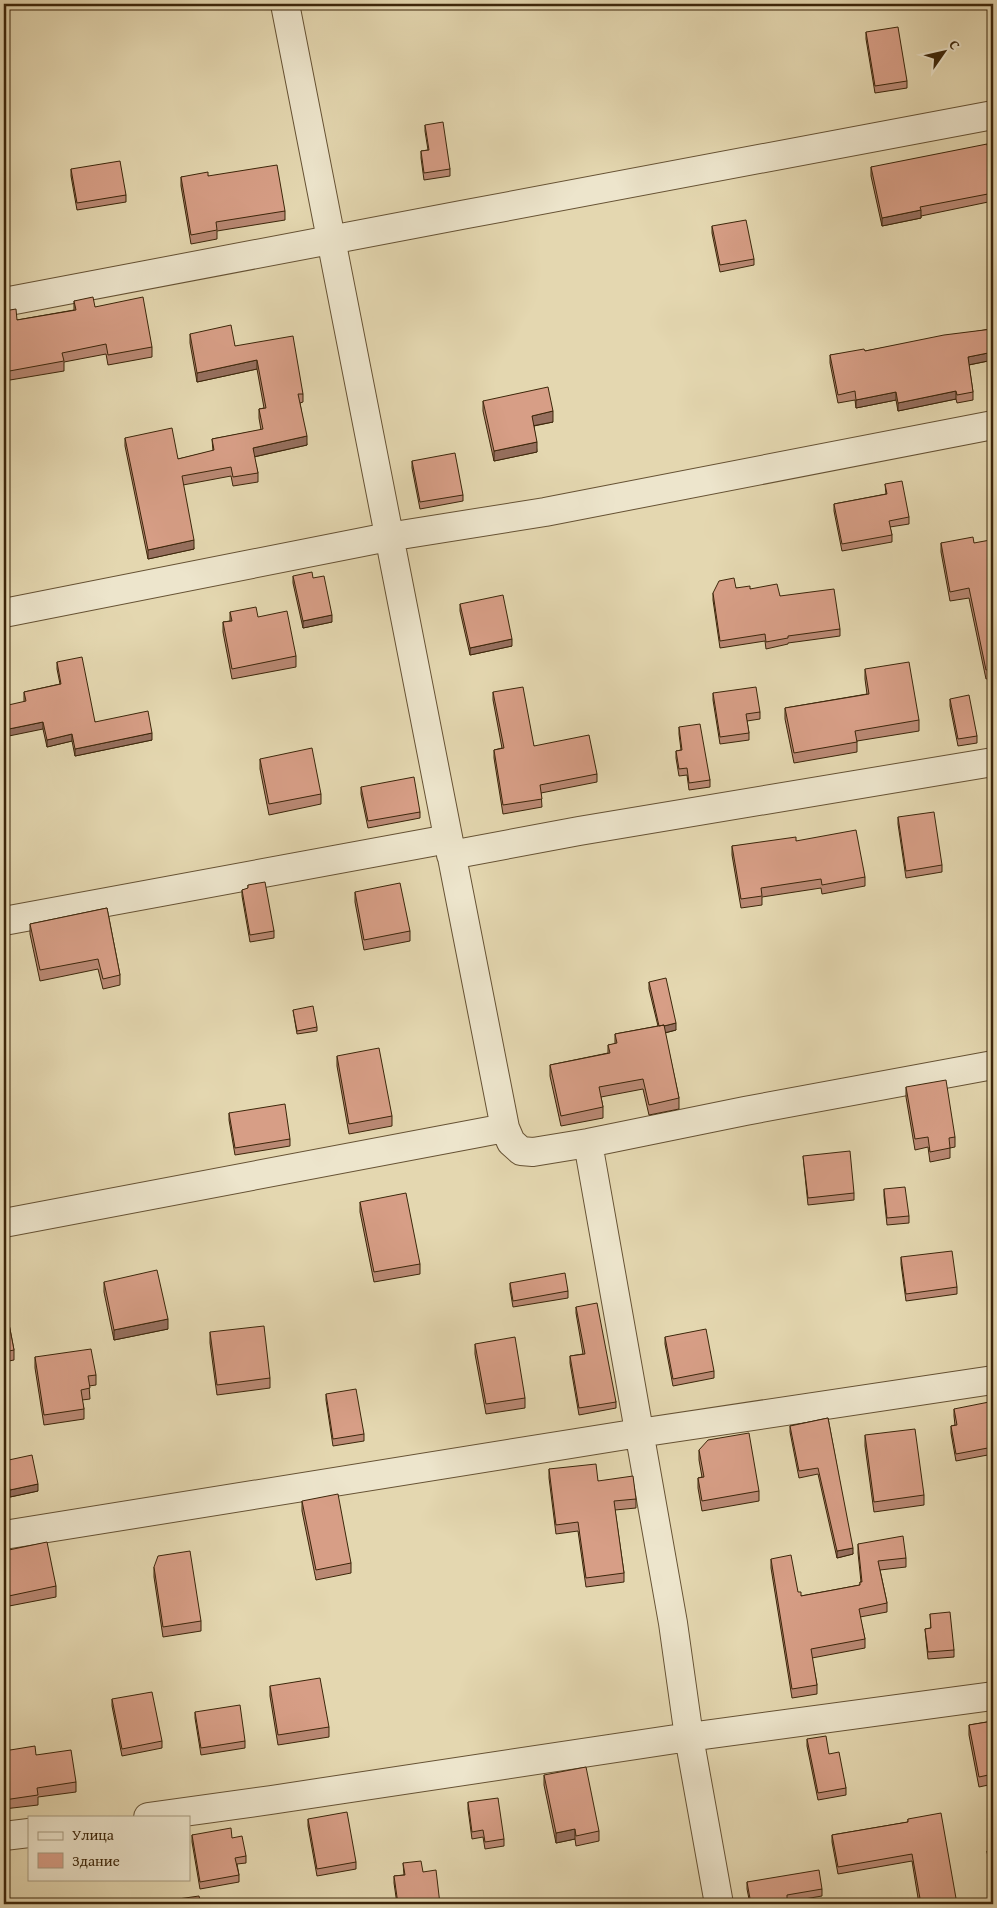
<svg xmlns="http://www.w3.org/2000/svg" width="997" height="1908" viewBox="0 0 997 1908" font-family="'Gentium Book Plus',serif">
	<rect width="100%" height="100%" fill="#e4d7b0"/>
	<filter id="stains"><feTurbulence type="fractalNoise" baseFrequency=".004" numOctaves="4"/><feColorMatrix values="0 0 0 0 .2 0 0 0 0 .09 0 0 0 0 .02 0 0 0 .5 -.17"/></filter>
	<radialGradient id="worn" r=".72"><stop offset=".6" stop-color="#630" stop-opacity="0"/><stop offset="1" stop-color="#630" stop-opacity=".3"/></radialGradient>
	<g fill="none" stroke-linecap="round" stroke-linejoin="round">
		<!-- minor casing -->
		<g stroke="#665234" stroke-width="30">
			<path id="minor" d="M285 4C355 379 431 753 505 1128L511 1142 521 1151 533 1152 588 1143 745 1111 993 1065
				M4 302C333 238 664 178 993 115
				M4 613 388 537 545 512 993 425
				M451 855 579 831 993 762
				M4 921 448 839
				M588 1143 673 1623 689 1737 719 1904
				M4 1223 505 1128
				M4 1535 639 1433 993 1380
				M148 1817 271 1800 689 1737 993 1696
				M4 1836 29 1833"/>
		</g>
		<!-- minor -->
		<use href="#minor" stroke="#ede5cc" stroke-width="28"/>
	</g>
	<!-- wall -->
	<path fill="#b98873" stroke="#3c260a" d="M866 32 907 81V88L875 93 866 39Z
		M425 125 450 169V176L424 180 421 158V151L428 150 425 131Z
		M871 167 993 175V201L921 216V218L882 226 871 176Z
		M71 169 126 195V202L77 210 71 176Z
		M208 176 285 211V220L217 231V239L191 244 181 186V177Z
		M712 226 754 259V265L720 272 712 233Z
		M74 301 95 307 152 347V357L108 365 106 354 64 362V371L4 381V311L17 320 74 310Z
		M993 309V360L969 365 973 392V400L957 403 956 399 898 411 896 400 856 408 855 400 838 403 830 363V355L865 351 990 329 988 318V310Z
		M190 334 235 346 303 394V402L300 403 307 445 254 457 258 473V482L233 486 231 476 183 485 194 549 148 559 125 446V438L178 459 213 451 212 439 261 430 259 418V409L264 408 257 369 197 382 190 343Z
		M483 401 553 422 534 426 537 452 494 461 483 411Z
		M412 461 463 495V501L420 509 412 468Z
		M885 484 909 517V524L890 527 892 535V542L842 551 834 511V504L886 494Z
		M941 543H974L993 555V677L986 679 969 598 950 601 941 552Z
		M293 576 332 622 303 628 293 583Z
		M736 588 750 589 780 596 840 629V636L788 643V644L766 649 765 641 720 648 713 600V593Z
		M460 604 512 646 470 655 460 611Z
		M230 612 258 617 296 656V667L232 679 223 632V622L230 621Z
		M57 662 95 722 152 740 75 756 72 741 47 747 43 729 24 701V692L60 684 57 669Z
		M865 669 919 720V731L857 741V752L794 763 785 719V708L867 694 865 679Z
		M493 692 534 746 597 774V782L541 793 542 807 503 814 494 758V750L502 748 493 700Z
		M713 693 760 712V719L747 721 749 733V740L720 744 713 700Z
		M950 699 977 736V743L958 746 950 706Z
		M679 727 710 780V787L689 790 687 775 679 776 676 758V751L681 750 679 734Z
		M4 744 6 759V766H4Z
		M260 759 321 794V804L269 815 260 769Z
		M361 787 420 812V818L368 828 361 794Z
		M898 817 942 865V872L906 878 898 824Z
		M796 841 865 877V886L822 894 821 888 762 897V905L741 908 732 855V846Z
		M248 885 274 931V938L250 942 242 896V890L248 889Z
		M355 892 410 931V941L364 950 355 902Z
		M107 908 120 975V985L103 989 98 969 40 981 30 934V924Z
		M649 982 676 1030 665 1033 679 1098V1109L649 1115 643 1089 601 1097 603 1107V1118L561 1126 550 1076V1065L608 1053V1045L615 1044V1034L658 1026 649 989Z
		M293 1010 317 1027V1031L297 1034Z
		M337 1056 392 1116V1126L349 1134 337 1066Z
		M906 1087 955 1137V1147L950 1148V1158L930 1162 928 1147 915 1150 906 1097Z
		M229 1113 290 1139V1146L235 1155 229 1120Z
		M803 1156 854 1193V1200L808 1205Z
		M884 1189 909 1216V1223L887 1225 884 1196Z
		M360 1202 420 1264V1274L374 1282 360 1212Z
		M901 1257 957 1287V1294L906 1301 901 1264Z
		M104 1282 168 1329 114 1340 104 1292Z
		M510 1283 568 1291V1298L513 1307 510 1289Z
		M4 1298 14 1350V1360L4 1362Z
		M576 1307 616 1402V1408L579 1415 570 1363V1356L583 1354 576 1313Z
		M210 1332 270 1378V1388L217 1395 210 1343Z
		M665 1337 714 1371V1378L673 1386 665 1344Z
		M475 1344 525 1398V1408L486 1414 475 1354Z
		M35 1357 96 1375V1385L89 1386 90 1399 82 1400 84 1409V1419L44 1425 35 1368Z
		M326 1394 364 1434V1441L333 1446 326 1400Z
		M954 1409 993 1426V1454L956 1461 951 1433V1426L955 1425 954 1416Z
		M828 1418 853 1554 837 1558 818 1474 799 1478 790 1432V1426Z
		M865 1435 924 1495V1505L874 1512 865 1446Z
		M699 1450 759 1491V1501L702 1511 698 1488V1478L702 1477 699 1460Z
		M4 1461 38 1491 10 1497 4 1469Z
		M549 1469 598 1481 636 1499V1508L615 1510 624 1573V1582L586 1587 578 1531 556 1534 549 1478Z
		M302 1501 351 1563V1573L316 1580 302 1511Z
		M858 1544 906 1558V1567L880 1570 887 1603V1612L860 1617 865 1639V1648L812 1658 817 1685V1694L792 1698 771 1568V1559L801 1596 860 1585V1582H861L858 1553Z
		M4 1551 56 1586V1597L4 1607Z
		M154 1567 201 1621V1631L163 1637 154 1577Z
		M930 1614 954 1650V1657L928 1659 925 1629 931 1628Z
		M270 1686 329 1727V1737L278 1745 270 1696Z
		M112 1699 162 1741V1748L122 1756 112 1706Z
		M195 1712 245 1741V1748L201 1755 195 1718Z
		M993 1721V1784L979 1787 969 1735V1725Z
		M807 1739 829 1754 846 1788V1795L818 1800 807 1746Z
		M4 1751 36 1755 76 1782V1792L38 1797V1805L4 1809Z
		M544 1775 599 1831V1841L576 1846 575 1839 556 1843 544 1785Z
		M468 1802 504 1839V1846L485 1849 483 1837 472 1839 468 1809Z
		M308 1819 356 1862V1869L317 1876 308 1826Z
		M908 1819 957 1904H919L912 1861 838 1874 832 1842V1835L908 1822Z
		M192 1835 232 1838 246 1856V1863L237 1864 239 1875V1882L200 1889 192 1842Z
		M993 1850V1872L990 1873 987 1851Z
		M403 1863 423 1872 440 1904H397L394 1883V1876L404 1875Z
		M747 1882 822 1889V1896L787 1902V1904H750L747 1889Z"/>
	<!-- shaded-wall -->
	<path fill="#966f5e" stroke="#3c260a" d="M921 210V218L882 226V218Z
		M993 352V360L968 365V357Z
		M257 360V369L197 382V373Z
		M956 391V399L898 411V403Z
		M896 392V400L856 408V400Z
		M553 411V422L532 426V416Z
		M307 436V445L253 457V448Z
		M537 442V452L494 461V451Z
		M194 540V549L148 559V550Z
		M332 615V622L303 628V621Z
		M512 639V646L470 655V648Z
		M43 722V729L4 737V730Z
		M152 733V740L75 756V749Z
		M72 734V741L47 747V740Z
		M676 1023V1030L660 1034V1027Z
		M168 1319V1329L114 1340V1330Z
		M38 1484V1491L10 1497V1490Z
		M853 1548V1554L837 1558V1551Z
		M575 1829V1839L556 1843V1833Z"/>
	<!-- building -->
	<path fill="#d79e86" stroke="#3c260a" d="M898 27 907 81 875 86 866 32Z
		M443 122 450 169 424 173 421 151 429 150 425 125Z
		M987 144 993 175V193L920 207 921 210 882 218 871 167Z
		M120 161 126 195 77 203 71 169Z
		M277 165 285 211 216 222 217 230 191 235 181 177 208 172V176Z
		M746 220 754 259 720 265 712 226Z
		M93 297 95 307 143 297 152 347 108 355 106 344 62 353 64 361 4 372V311L16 309 17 320 76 310 74 301Z
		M993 309V352L968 357 973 392 957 395 956 391 898 403 896 392 856 400 855 391 838 395 830 355 864 349 865 351 944 335 992 329 988 310Z
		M231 325 235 346 293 336 303 394H298L307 436 253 448 258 473 233 477 231 467 182 476 194 540 148 550 125 438 172 428 178 459 214 450 212 439 263 429 259 409 266 408 257 360 197 373 190 334Z
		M548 387 553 411 532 416 537 442 494 451 483 401Z
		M455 453 463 495 420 502 412 461Z
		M902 481 909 517 889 521 892 535 842 544 834 504 887 494 885 484Z
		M973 537 974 543 990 540 993 555V668L986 670 969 588 950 592 941 543Z
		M312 572 313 578 324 576 332 615 303 621 293 576Z
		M734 578 736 588 750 586V589L777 584 780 596 834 589 840 629 788 636V638L766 642 765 634 720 641 713 593 719 581Z
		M503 595 512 639 470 648 460 604Z
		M256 607 258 617 287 611 296 656 232 669 223 622 232 621 230 612Z
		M82 657 95 722 148 711 152 733 75 749 72 734 47 740 43 722 4 730V706L26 701 24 692 61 684 57 662Z
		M909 662 919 720 855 731 857 742 794 753 785 708 869 694 865 669Z
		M523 687 534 746 589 735 597 774 540 785 542 799 503 805 494 750 504 748 493 692Z
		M756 687 760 712 746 714 749 733 720 737 713 693Z
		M969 695 977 736 958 739 950 699Z
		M700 724 710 780 689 783 687 768 679 769 676 751 682 750 679 727Z
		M4 744 6 759H4Z
		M312 748 321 794 269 804 260 759Z
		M414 777 420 812 368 821 361 787Z
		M934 812 942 865 906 871 898 817Z
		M856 830 865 877 822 885 821 879 761 888 762 896 741 899 732 846 796 837V841Z
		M265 882 274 931 250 935 242 890 248 888V885Z
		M400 883 410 931 364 940 355 892Z
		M107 908 120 975 103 979 98 959 40 970 30 924Z
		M666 978 676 1023 664 1026V1025L659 1026 649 982Z
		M313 1006 317 1027 297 1031 293 1010Z
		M664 1025 679 1098 649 1105 643 1079 599 1087 603 1107 561 1116 550 1065 610 1053 608 1045 617 1043 615 1034Z
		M379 1048 392 1116 349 1124 337 1056Z
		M946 1080 955 1137 949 1138 950 1148 930 1152 928 1137 915 1139 906 1087Z
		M285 1104 290 1139 235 1148 229 1113Z
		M850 1151 854 1193 808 1198 803 1156Z
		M905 1187 909 1216 887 1218 884 1189Z
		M406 1193 420 1264 374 1272 360 1202Z
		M952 1251 957 1287 906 1294 901 1257Z
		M157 1270 168 1319 114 1330 104 1282Z
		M565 1273 568 1291 513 1301 510 1283Z
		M4 1298 14 1350 4 1352Z
		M597 1303 616 1402 579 1408 570 1356 585 1354 576 1307Z
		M264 1326 270 1378 217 1385 210 1332Z
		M706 1329 714 1371 673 1379 665 1337Z
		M515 1337 525 1398 486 1404 475 1344Z
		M91 1349 96 1375 88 1376 90 1388 81 1390 84 1409 44 1415 35 1357Z
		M356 1389 364 1434 333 1439 326 1394Z
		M989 1402 993 1426V1447L956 1454 951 1426 957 1425 954 1409Z
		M828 1418 853 1548 837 1551 818 1468 799 1471 790 1426Z
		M915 1429 924 1495 874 1502 865 1435Z
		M749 1433 759 1491 702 1501 698 1478 704 1477 699 1450 708 1440Z
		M32 1455 38 1484 10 1490 4 1461Z
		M596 1464 598 1481 633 1476 636 1499 614 1501 624 1573 586 1578 578 1522 556 1525 549 1469Z
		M338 1494 351 1563 316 1570 302 1501Z
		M903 1536 906 1558 878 1561 887 1603 859 1609 865 1639 811 1649 817 1685 792 1689 771 1559 791 1555 798 1592H801V1596L860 1585V1582H862L858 1544Z
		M47 1542 56 1586 4 1597V1551Z
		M190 1551 201 1621 163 1627 154 1567 158 1556Z
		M950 1612 954 1650 928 1652 925 1629 931 1628 930 1614Z
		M320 1678 329 1727 278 1735 270 1686Z
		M152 1692 162 1741 122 1749 112 1699Z
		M240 1705 245 1741 201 1748 195 1712Z
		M993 1721V1774L979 1777 969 1725Z
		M826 1736 829 1754 839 1752 846 1788 818 1793 807 1739Z
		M35 1746 36 1755 71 1750 76 1782 37 1788 38 1795 4 1800V1751Z
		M586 1767 599 1831 576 1836 575 1829 556 1833 544 1775Z
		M498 1798 504 1839 485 1842 483 1830 472 1832 468 1802Z
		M347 1812 356 1862 317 1869 308 1819Z
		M941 1813 957 1904H921L912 1854 838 1867 832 1835 908 1822V1819Z
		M231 1828 232 1838 242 1836 246 1856 235 1858 239 1875 200 1882 192 1835Z
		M993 1850V1869H990L987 1851Z
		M421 1861 423 1872 436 1870 440 1904H398L394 1876 405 1875 403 1863Z
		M819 1870 822 1889 787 1895V1901L770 1904H751L747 1882Z
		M199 1896 201 1904H163L164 1901Z
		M53 1900 54 1904H36Z"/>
	<!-- margin -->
	<rect width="997" height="1908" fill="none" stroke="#e4d7b0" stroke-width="20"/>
	<rect x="5" y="5" width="987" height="1898" fill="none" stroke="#3c260a" stroke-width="2.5"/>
	<rect x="10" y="10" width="977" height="1888" fill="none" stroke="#3c260a"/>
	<!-- legend -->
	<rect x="28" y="1816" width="162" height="65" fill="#ede5cc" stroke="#a6997e"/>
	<rect x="38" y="1832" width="25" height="8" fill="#ede5cc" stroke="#a6997e"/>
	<text x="72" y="1840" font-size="15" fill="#3c260a">Улица</text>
	<rect x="38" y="1853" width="25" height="15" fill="#d79e86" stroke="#a6997e"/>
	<text x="72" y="1866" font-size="15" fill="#3c260a">Здание</text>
	<!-- north arrow -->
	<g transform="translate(944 52) rotate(56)" stroke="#ede5cc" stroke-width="4" paint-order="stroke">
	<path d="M0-4L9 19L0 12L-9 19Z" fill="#3c260a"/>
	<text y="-8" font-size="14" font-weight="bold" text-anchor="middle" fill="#3c260a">С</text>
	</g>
	<rect width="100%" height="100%" filter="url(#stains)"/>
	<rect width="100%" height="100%" fill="url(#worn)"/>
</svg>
